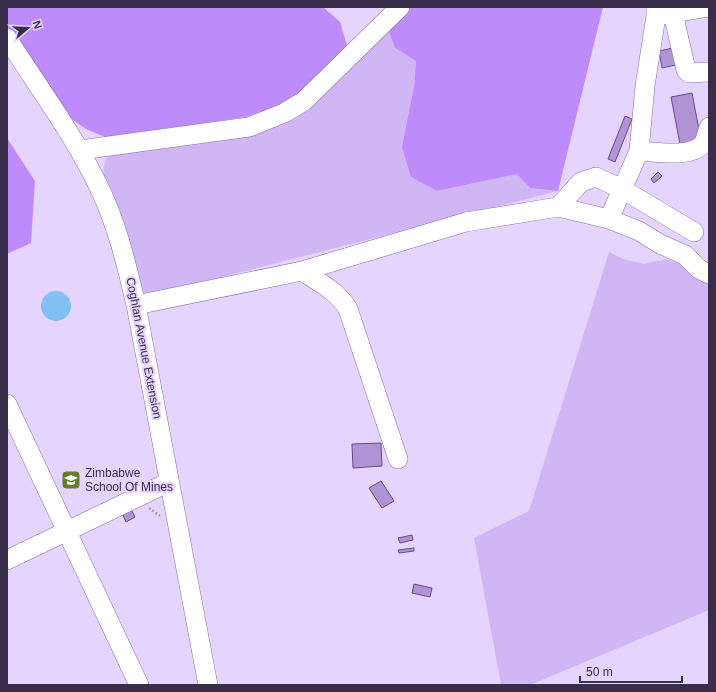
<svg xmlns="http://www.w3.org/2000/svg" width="716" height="692" viewBox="0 0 716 692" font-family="Helvetica,sans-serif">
	<rect width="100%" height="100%" fill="#e5d4fd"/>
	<!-- green -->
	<path fill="#d0b6f4" d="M387 27 395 48 416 61 414 87 437 191 517 174 530 188 558 191 152 295 142 292 114 201 103 173 105 162 110 152 250 133Z
		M609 252 623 259 644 264 667 259 686 267 709 283V610L530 685H501L474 538 529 511Z"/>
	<!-- forest -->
	<path fill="#be8bfa" d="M7 7H323L340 22 348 49 301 94 282 105 246 117 105 137 86 129 63 113 7 26Z
		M410 7H603L558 191 530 188 517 174 437 191 411 177 402 147 414 87 416 61 395 48 387 27Z
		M7 138 35 181 31 243 7 254Z"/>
	<!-- water -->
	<path fill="#81c0f3" d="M41 306a15 15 0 1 1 30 0a15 15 0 1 1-30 0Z"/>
	<!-- building -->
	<path fill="#af93d4" stroke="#674c87" d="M673 48 676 65 662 68 659 51Z
		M692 93 701 140 680 144 671 97Z
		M625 116 632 119 615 162 608 159Z
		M658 172 662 176 654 183 651 179Z
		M381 443 382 466 353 468 352 444Z
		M381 481 394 501 382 508 369 488Z
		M131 509 135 517 126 522 122 513Z
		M412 535 413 540 400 543 398 538Z
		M414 548V551L399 553 398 550Z
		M414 584 432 588 430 597 412 593Z"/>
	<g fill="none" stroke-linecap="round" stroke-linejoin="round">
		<!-- minor casing -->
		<g stroke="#886daa" stroke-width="20">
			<path id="minor" d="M673 13 686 70 689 73 709 72
				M662 15 709 7
				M7 38C37 85 71 131 96 181 116 220 126 262 136 305L208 685
				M80 150 249 127 284 113 304 101 400 7
				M639 151C656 152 691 158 703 144 706 140 707 132 709 127
				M558 207 581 182 596 177 622 189 694 232
				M609 219 639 151 645 86 656 16V7
				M302 271C319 282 338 292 348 309L398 459
				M136 305 302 271 466 222 558 207 609 219 639 231 660 244 685 255 699 269 709 274
				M7 404 139 685
				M7 560 169 482"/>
		</g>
		<!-- path -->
		<path stroke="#a99abe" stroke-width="2.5" stroke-dasharray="2 2" stroke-linecap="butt" d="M149 508 160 516"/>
		<!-- minor -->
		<use href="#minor" stroke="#fff" stroke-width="19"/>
	</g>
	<!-- icons -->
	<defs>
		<g id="university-square" transform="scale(1)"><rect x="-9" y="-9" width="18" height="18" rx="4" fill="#667d2f" stroke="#e5d4fd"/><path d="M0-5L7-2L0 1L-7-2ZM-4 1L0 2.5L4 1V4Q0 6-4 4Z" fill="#fff"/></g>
	</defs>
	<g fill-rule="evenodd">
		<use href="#university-square" x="71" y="480"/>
	</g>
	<g text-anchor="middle" stroke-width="4" stroke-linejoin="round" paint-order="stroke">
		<!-- street labels -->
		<g font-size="12" fill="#392e49" stroke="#e5d4fd">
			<text transform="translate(144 348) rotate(79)" y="4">Coghlan Avenue Extension</text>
		</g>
		<!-- poi labels -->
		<g font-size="12" fill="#392e49" stroke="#e5d4fd" text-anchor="start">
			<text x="85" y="477">Zimbabwe<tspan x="85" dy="14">School Of Mines</tspan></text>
		</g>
	</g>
	<!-- border -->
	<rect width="716" height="692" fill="none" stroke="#392e49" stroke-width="16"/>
	<!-- north arrow -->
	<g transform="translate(28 28) rotate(71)" stroke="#e5d4fd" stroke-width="3" paint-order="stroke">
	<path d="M0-3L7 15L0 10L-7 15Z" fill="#392e49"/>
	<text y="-6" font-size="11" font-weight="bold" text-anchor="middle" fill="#392e49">N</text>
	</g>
	<!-- scale -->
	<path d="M580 676v6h102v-6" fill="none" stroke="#392e49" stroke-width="2"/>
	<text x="586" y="676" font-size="12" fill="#392e49" stroke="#e5d4fd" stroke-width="3" paint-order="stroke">50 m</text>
</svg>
